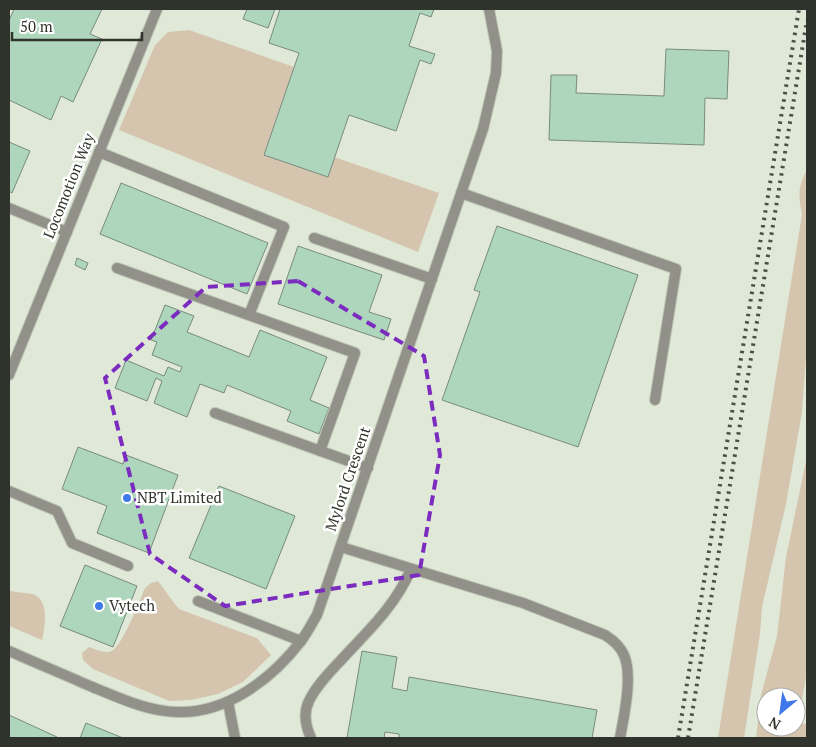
<svg xmlns="http://www.w3.org/2000/svg" width="816" height="747" viewBox="0 0 816 747" font-family="'PT Serif',serif">
	<rect width="100%" height="100%" fill="#e0e9d7"/>
	<!-- green -->
	<path fill="#d5c5af" fill-rule="evenodd" d="M189 30 294 67 264 155 334 157 439 193 418 252 119 130 155 45 168 32Z
		M807 170V343L802 412 786 504 762 607 760 634 744 738H718L802 214C798 197 798 185 807 170Z
		M807 456V671L798 723 807 724V738H756L761 695 777 636 786 557ZM766 697H796V727H766Z
		M158 581C165 590 171 600 179 609L257 638 271 655 243 682 218 694 191 700 169 701 93 669 83 660 82 653 89 647C95 649 105 654 112 651 123 644 139 602 145 588L151 583Z
		M9 590C15 593 24 592 32 594 50 599 45 626 42 640L9 626Z"/>
	<!-- building -->
	<path fill="#aed6bc" stroke="#798a7f" d="M14 9H102L90 34 102 39 73 102 61 96 51 120 9 100V21Z
		M247 9H275L268 28 243 19Z
		M280 9H434L431 17 420 13 409 46 435 54 431 64 420 60 396 131 349 115 328 177 264 155 299 53 269 43Z
		M666 49 729 51 727 99 705 98 704 145 549 140 551 75H577L576 93 664 96Z
		M9 142 30 151 12 193 9 191Z
		M121 183 268 243 247 294 100 234Z
		M497 226 638 275 578 447 442 400 480 292 474 290Z
		M298 246 382 275 369 312 391 319 384 340 278 304Z
		M77 258 88 263 85 270 75 265Z
		M165 305 194 316 187 332 249 357 260 330 327 357 310 400 329 408 319 434 287 421 291 411 227 385 224 393 200 384 187 417 154 403 162 381 156 378 147 401 115 388 126 360 164 376 168 367 180 372 182 367 152 355 157 342 151 340Z
		M78 447 123 464 126 455 178 475 149 553 97 533 107 506 62 489Z
		M219 486 295 516 266 589 189 558Z
		M85 565 137 586 113 647 60 626Z
		M362 651 397 657 392 688 407 691 409 677 597 710 592 738H399V734L385 732 384 738H347Z
		M9 715 57 737V738H9Z
		M86 723 123 738H80Z"/>
	<g fill="none" stroke-linecap="round" stroke-linejoin="round">
		<!-- service casing -->
		<g stroke="#bdc5b5" stroke-width="12">
			<path id="service" d="M99 152 284 227 249 315
				M461 193 676 269 655 400
				M9 208 67 232
				M314 238 432 279
				M117 268 355 353 320 451
				M215 413 368 468
				M9 491 57 511 72 543 128 566
				M341 547 523 603 605 635C613 640 620 646 624 655 633 676 624 716 620 738
				M198 601 301 641
				M228 702 235 738
				M311 738C306 727 303 713 309 701 316 686 330 672 342 659 368 631 396 605 411 569"/>
		</g>
		<!-- minor casing -->
		<g stroke="#bdc5b5" stroke-width="12">
			<path id="minor" d="M9 375 157 9
				M9 651C36 663 63 674 90 686 117 697 146 711 177 712 226 714 272 679 301 641 307 633 312 623 317 615L483 129 496 73 497 51 489 9"/>
		</g>
		<!-- service -->
		<use href="#service" stroke="#919189" stroke-width="10"/>
		<!-- minor -->
		<use href="#minor" stroke="#919189" stroke-width="10"/>
		<!-- rail -->
		<path stroke="#4c5047" stroke-width="4" stroke-dasharray="2.5 5" stroke-linecap="butt" d="M678 738 799 9
			M688 738 807 20"/>
	</g>
	<!-- marked area -->
	<path fill="none" stroke="#7b2cbf" stroke-width="4" stroke-dasharray="10 6" stroke-linejoin="round" d="M298 281 424 356 440 455 419 575 225 606 150 554 105 378 206 287Z"/>
	<!-- markers -->
	<g fill="#3f78e8" stroke="#fff" stroke-width="2">
		<circle cx="127" cy="498" r="5"/>
		<circle cx="99" cy="606" r="5"/>
	</g>
	<g text-anchor="middle" stroke-width="5" stroke-linejoin="round" paint-order="stroke">
		<!-- street labels -->
		<g font-size="15" fill="#30332c" stroke="#fff">
			<text transform="translate(69 186) rotate(-68)" y="5">Locomotion Way</text>
			<text transform="translate(348 479) rotate(-71)" y="5">Mylord Crescent</text>
		</g>
		<!-- poi labels -->
		<g font-size="15" fill="#30332c" stroke="#fff" text-anchor="start">
			<text x="137" y="503">NBT Limited</text>
			<text x="109" y="611">Vytech</text>
		</g>
	</g>
	<!-- border -->
	<rect width="816" height="747" fill="none" stroke="#30332c" stroke-width="20"/>
	<!-- north arrow -->
	<g transform="translate(781 712) rotate(209)"><circle r="24" fill="#ffffff" stroke="#acadab"/>
	<path d="M0-4L9 19L0 12L-9 19Z" fill="#3f78e8"/>
	<text y="-8" font-size="14" font-weight="bold" text-anchor="middle" fill="#30332c">N</text>
	</g>
	<!-- scale -->
	<path d="M12 32v8h130v-8" fill="none" stroke="#30332c" stroke-width="2.5"/>
	<text x="20" y="32" font-size="15" fill="#30332c" stroke="#ffffff" stroke-width="4" paint-order="stroke">50 m</text>
</svg>
